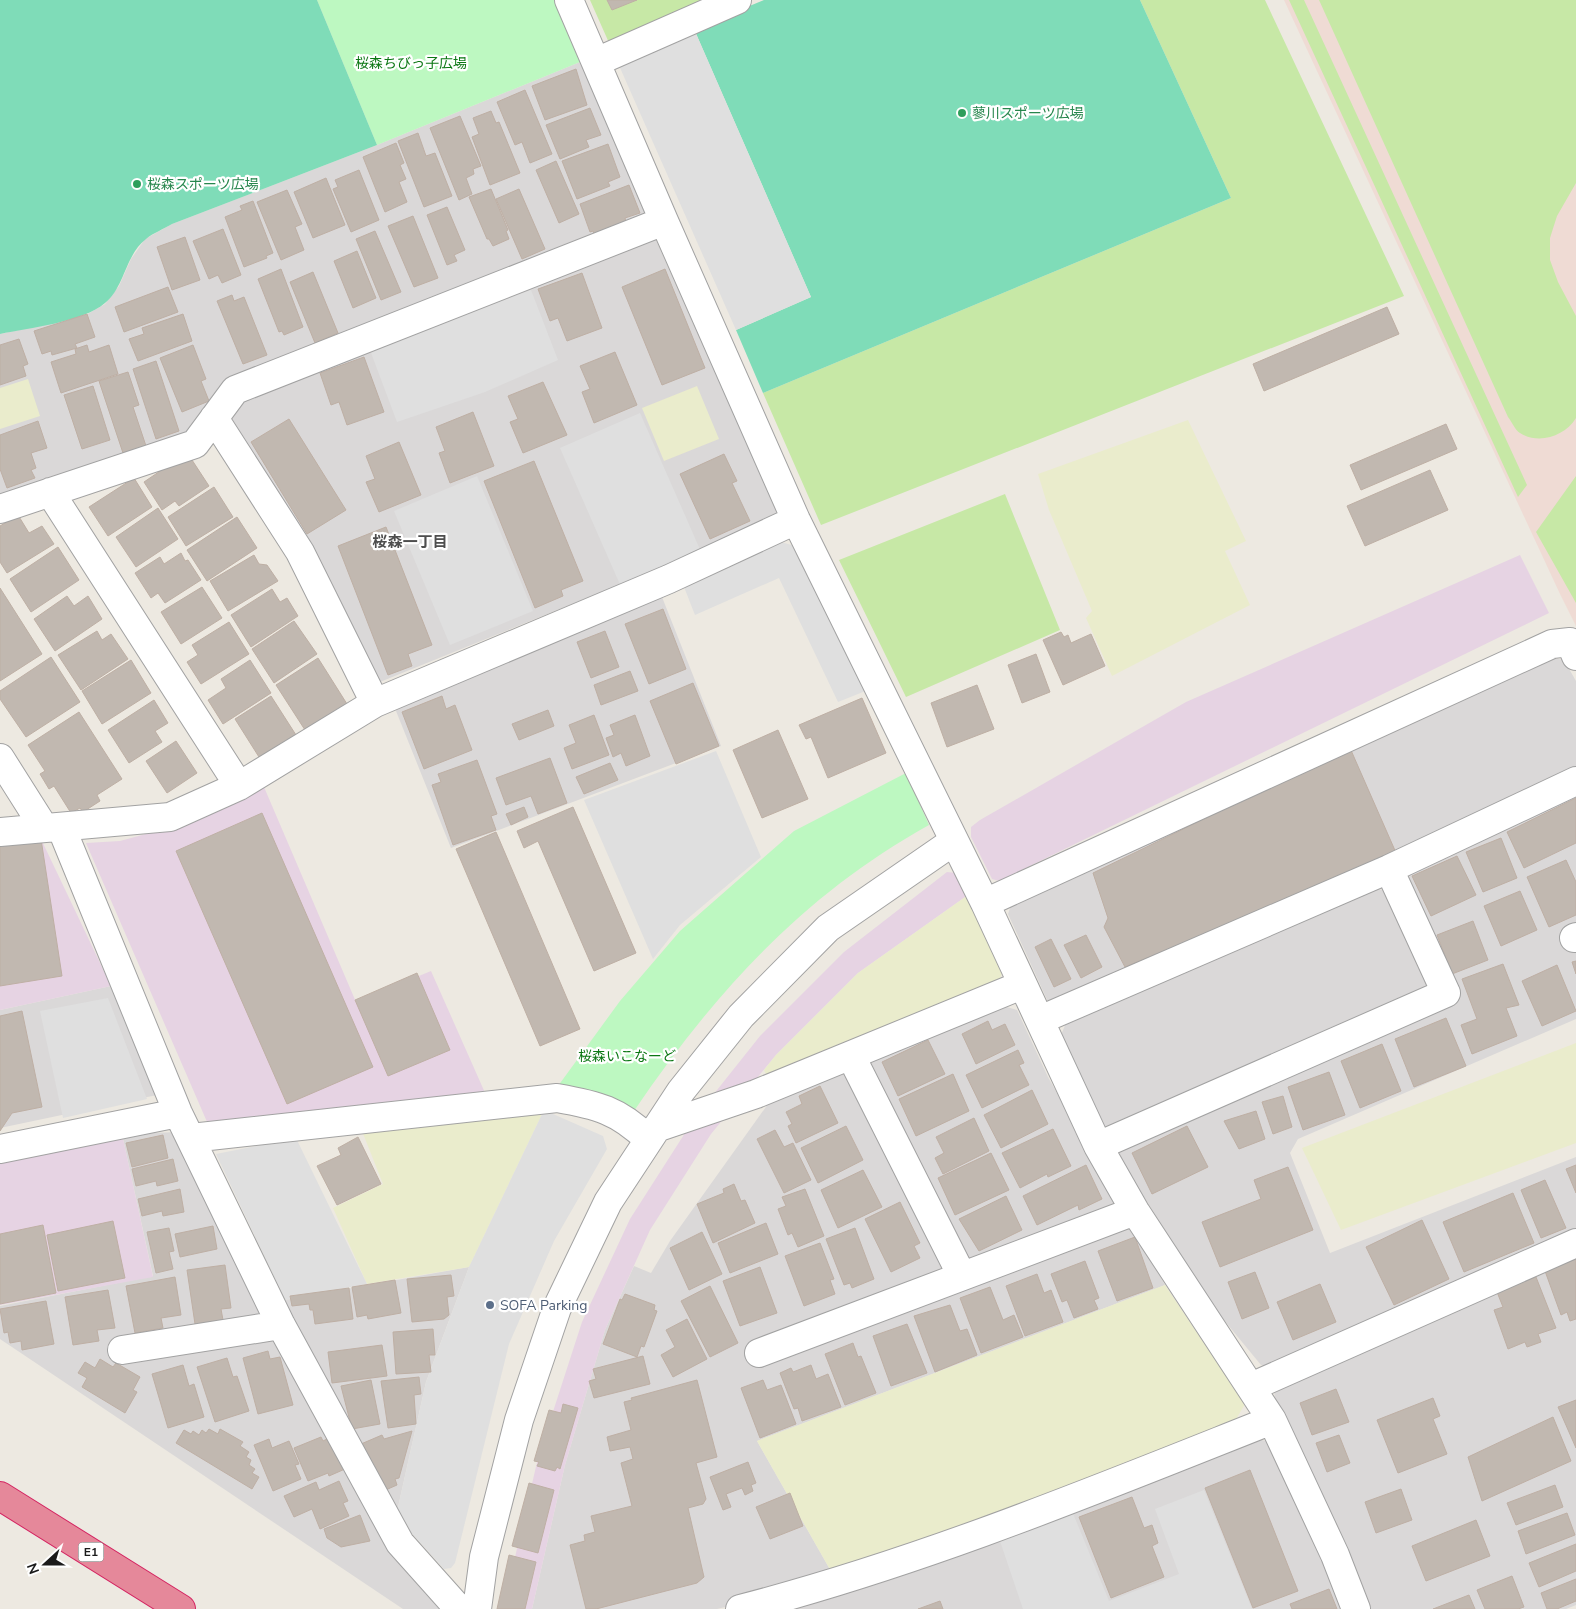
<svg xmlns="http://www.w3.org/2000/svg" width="1576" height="1609" viewBox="0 0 1576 1609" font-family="'Nunito Sans','Noto Sans JP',sans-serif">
	<rect width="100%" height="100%" fill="#ede9e1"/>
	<!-- residential -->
	<path fill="#dad8d8" d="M580 62 650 224 231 383 190 438 0 506V334L84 316 105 304 119 286 131 259 145 239 172 224 377 145Z
		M652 231 781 519 380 682 309 546 226 416 231 396Z
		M662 597 721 746 451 848 394 706Z
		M1548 657 1564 660 1576 681V775L1049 1004 1008 914 1012 902Z
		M1576 790V1019L1298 1139 1290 1153 1330 1253 1576 1157V1233L1271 1368 1261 1365 1214 1308 1113 1148 1451 996 1401 873Z
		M1369 887 1383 890 1433 993 1116 1131 1103 1126 1061 1035 1066 1023Z
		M111 986 157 1095 0 1128V1010Z
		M1000 1005 1017 1010 1048 1077 1165 1285 757 1441 832 1573 814 1585 717 1609H532L565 1465 605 1330 634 1266 651 1273 670 1241 768 1104Z
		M179 1132 443 1609H403L0 1339V1306L153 1276 122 1134Z
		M1576 1253V1605L1566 1609H1369L1275 1397 1273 1385Z
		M469 1267 426 1382 396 1516 309 1352 285 1300Z
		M1252 1439 1269 1441 1309 1521 1341 1609H786Z"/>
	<!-- industrial -->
	<path fill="#e6d3e3" d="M1520 555 1549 613 999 881 992 879 971 837V827L980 820 1186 702Z
		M264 787 356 1002 431 971 486 1095 211 1131 86 843 120 841 190 822Z
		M41 839 111 986 0 1010V844Z
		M947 872 957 873 968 895 858 973 776 1055 711 1134 650 1230 605 1330 565 1465 532 1609H503L538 1458 582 1322 630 1219 694 1119 760 1036 844 952Z
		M122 1134 153 1277 0 1305V1160Z"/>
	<!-- military -->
	<path fill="#efdbd4" d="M1284 0H1576V626L1560 594Z"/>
	<!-- farmland -->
	<path fill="#eaeccc" d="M28 379 40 416 0 429V388Z
		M697 386 719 439 664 461 642 408Z
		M1188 420 1246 541 1225 551 1250 605 1112 676 1086 618 1092 611 1049 510 1038 474Z
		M968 895 1002 974 995 988 768 1078 764 1070 776 1055 858 973Z
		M1576 1043V1143L1341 1230 1302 1148Z
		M544 1110 469 1267 367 1284 333 1208 383 1184 362 1131Z
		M1165 1285 1245 1404 1235 1421 988 1516 832 1573 757 1441Z"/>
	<!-- grass -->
	<path fill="#c7e8a6" d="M590 0H717L610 45Z
		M1140 0H1265L1404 296 821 525 763 393 1231 198Z
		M1289 0H1304L1527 485 1518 497Z
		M1319 0H1576V183L1557 216 1550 238V260L1558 282 1576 316V418C1565 436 1539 445 1520 433 1515 430 1512 422 1508 417Z
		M1576 476V603L1536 532Z
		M1005 494 1060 630 906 697 839 560Z"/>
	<!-- park -->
	<path fill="#bdf8c1" d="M317 0H554L580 62 377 145Z
		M906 773 929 825C803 895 714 993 634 1111 607 1093 590 1090 558 1086L620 1001 680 931 794 831Z"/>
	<!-- pitch -->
	<path fill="#7fdcb8" d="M0 0H317L377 145 172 224C164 229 153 233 146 239 125 255 125 287 105 303 83 322 29 328 0 334Z
		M764 0H1140L1231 198 763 393 736 330 811 297 694 29Z"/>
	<!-- parking -->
	<path fill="#dfdfdf" d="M694 29 811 297 736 330 617 61Z
		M531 290 558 360 485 392 397 422 370 350Z
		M640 413 702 554 622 589 560 448Z
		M477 476 533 611 450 645 394 511Z
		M781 542 795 546 868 690 838 702 779 578 695 615 684 587Z
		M716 751 761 857 680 925 653 959 584 800Z
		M108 998 147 1099 63 1118 40 1011Z
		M544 1110 603 1136 607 1149 554 1241 509 1344 455 1563 451 1568 444 1569 396 1516 426 1382 469 1267Z
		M296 1138 367 1284 285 1300 216 1154Z
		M1204 1490 1252 1609H1023L999 1538 1072 1511 1109 1601 1179 1574 1155 1509Z"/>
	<!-- building -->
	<path fill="#c1b8b0" stroke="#beafa4" d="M607 0H637L612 10Z
		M576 69 587 105 545 120 532 86Z
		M525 90 552 154 530 163 522 142 515 145 497 102Z
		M590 108 601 135 586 140 589 147 560 159 546 125Z
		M491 111 496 123 499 122 520 173 490 185 472 137 479 134 473 118Z
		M460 116 481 166 473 169 474 174 466 178 472 194 459 200 430 128Z
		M418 133 426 156 435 153 452 196 424 207 398 141Z
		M396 143 404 163 400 165 406 179 399 182 407 202 385 212 363 157Z
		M608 144 620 177 608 182 610 186 577 199 562 161Z
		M556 161 579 214 559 223 536 170Z
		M359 170 379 220 351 232 333 189 338 187 335 180Z
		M326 178 345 225 313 238 294 192Z
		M629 185 640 213 625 218 626 222 595 237 593 231 590 232 580 204Z
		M491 189 508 230 506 231 509 239 493 246 489 239H487L469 197Z
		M519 189 545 249 522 259 496 199Z
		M287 190 302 224 295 227 304 250 281 260 257 202Z
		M253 201 273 253 266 256 267 258 244 267 225 217 242 210 240 206Z
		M447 207 465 250 454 255 457 261 447 265 427 215Z
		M413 216 438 278 414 287 388 226Z
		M223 229 241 275 222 283 218 275 209 279 193 241Z
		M375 231 401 292 381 300 356 239Z
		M185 237 200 280 172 290 157 247Z
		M357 251 376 298 353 308 334 261Z
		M281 269 303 327 284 335 282 331 279 332 258 279Z
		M665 269 705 368 662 385 622 287Z
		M313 272 338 333 315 343 290 282Z
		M582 273 602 328 567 341 558 318 550 321 538 289Z
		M168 287 178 312 124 332 115 307Z
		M232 295 234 301 244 297 267 355 243 364 217 301Z
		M1387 307 1399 334 1264 391 1253 364Z
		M87 314 95 337 75 344 77 348 52 355 51 351 42 354 34 331Z
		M183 314 192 341 138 361 129 339 144 334 142 328Z
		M19 339 28 364 23 366 26 376 0 385V345Z
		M87 345 89 352 109 345 118 374 61 393 51 362 76 354 75 349Z
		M193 345 206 379 201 381 209 401 182 412 160 358Z
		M615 352 637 405 594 423 582 392 590 389 580 366Z
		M364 357 384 412 347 425 339 402 331 405 320 373Z
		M156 361 179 431 156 439 133 369Z
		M128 372 139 405 133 407 146 446 123 453 99 381Z
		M543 382 567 435 523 453 510 422 518 419 508 396Z
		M93 386 110 440 82 449 64 395Z
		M473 412 494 466 450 483 439 453 445 451 436 427Z
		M289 419 346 510 307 534 251 442Z
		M38 421 47 448 31 453 36 468 31 470 35 478 7 488 0 469V435Z
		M1446 424 1457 449 1361 490 1350 465Z
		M399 442 421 495 379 512 366 482 375 479 366 456Z
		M724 454 737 481 732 483 750 521 710 539 680 474Z
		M192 460 209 486 179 506 175 501 162 510 144 482 172 463Z
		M534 461 583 581 561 590 563 596 535 608 484 481Z
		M1430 470 1448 510 1365 546 1347 506Z
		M134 478 152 507 108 536 89 507Z
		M214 487 233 517 186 546 168 517Z
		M158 508 178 539 136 567 116 537Z
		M18 515 29 533 42 526 54 544 7 573 0 562V526Z
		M237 517 257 548 207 581 187 550Z
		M386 527 432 645 408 654 412 666 388 675 338 546Z
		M58 547 79 580 31 612 10 579Z
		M181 553 185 561 188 560 201 580 165 603 158 593 151 598 135 573 160 557 164 564Z
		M254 555 259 564 267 565 278 581 228 611 210 581Z
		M202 587 222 618 181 644 161 612Z
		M0 588 42 654 0 681Z
		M272 589 280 602 287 598 298 616 251 647 231 615Z
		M67 596 74 606 88 596 102 619 55 651 34 619Z
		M663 609 686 669 649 684 625 624Z
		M294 621 317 654 274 683 252 649Z
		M229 622 249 654 201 684 187 662 198 655 192 645Z
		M97 631 102 640 111 634 128 659 81 690 58 655Z
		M605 631 619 667 591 678 577 642Z
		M1061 632 1064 637 1068 635 1071 643 1091 634 1105 666 1063 685 1043 640Z
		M1036 654 1050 692 1022 703 1008 665Z
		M51 657 80 702 26 737 0 699V691Z
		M318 658 347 704 305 730 276 685Z
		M131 660 151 693 102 724 82 691Z
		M250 660 271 693 223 724 208 700 226 688 221 679Z
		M630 671 638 691 601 705 594 685Z
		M693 683 719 746 676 764 650 701Z
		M977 685 994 729 947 747 931 703Z
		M271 696 296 735 259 757 235 719Z
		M442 696 446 709 455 705 472 750 424 769 402 712Z
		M862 698 886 753 828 778 811 737 806 739 799 725Z
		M154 700 168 723 155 731 162 742 129 763 108 730Z
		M548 710 554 726 519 740 512 724Z
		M79 712 122 779 97 795 100 801 83 812 80 808 71 813 54 786 49 789 40 774 45 771 28 745Z
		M594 715 609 755 572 769 564 748 576 743 569 725Z
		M635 715 650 756 626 766 621 753 613 757 606 738 614 735 610 725Z
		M778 730 808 799 762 818 733 750Z
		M176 741 197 773 167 793 146 761Z
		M1350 748 1397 855 1125 967 1104 927 1108 918 1093 873Z
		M550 758 567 803 538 814 531 796 506 805 496 778Z
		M477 760 497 814 491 816 496 830 453 845 432 785 441 782 438 774Z
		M610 763 618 780 584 794 576 777Z
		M1576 798V843L1524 868 1507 832Z
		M524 807 528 817 511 825 506 814Z
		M573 807 636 953 594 971 538 841 524 848 517 831Z
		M262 813 373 1067 287 1104 176 851Z
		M496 832 580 1029 540 1046 456 849Z
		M1501 838 1517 878 1483 892 1466 852Z
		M41 839 62 976 0 986V846Z
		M1457 856 1476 895 1431 916 1412 876Z
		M1566 860 1576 882V915L1549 927 1527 877Z
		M1520 891 1537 930 1501 946 1484 906Z
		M1473 921 1488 960 1452 974 1437 935Z
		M1086 935 1102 967 1081 978 1064 945Z
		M1051 939 1071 979 1054 987 1035 947Z
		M1576 961V974L1572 962Z
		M1503 964 1519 1005 1506 1008 1517 1036 1472 1054 1461 1025 1477 1019 1462 979Z
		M1557 965 1576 1011 1542 1026 1522 981Z
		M417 973 450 1050 388 1076 355 1000Z
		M22 1011 42 1107 12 1113 0 1131V1016Z
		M1446 1018 1466 1066 1414 1087 1395 1039Z
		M988 1021 992 1030 1005 1024 1015 1045 976 1064 962 1034Z
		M928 1040 945 1074 898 1096 882 1062Z
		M1382 1044 1401 1091 1360 1108 1341 1061Z
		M1018 1050 1024 1063 1019 1065 1029 1085 982 1108 966 1075Z
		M1329 1072 1345 1115 1303 1130 1288 1087Z
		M953 1074 969 1111 916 1136 899 1099Z
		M820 1086 838 1123 796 1143 788 1126 792 1124 786 1112 802 1104 799 1096Z
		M1032 1090 1048 1124 1001 1148 984 1115Z
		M1283 1096 1292 1127 1273 1134 1262 1102Z
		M1256 1111 1265 1139 1239 1149 1224 1121Z
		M974 1118 989 1151 943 1174 935 1158 944 1153 936 1137Z
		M846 1126 863 1160 818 1183 801 1148Z
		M1187 1126 1208 1167 1152 1194 1132 1153Z
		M1053 1129 1071 1166 1048 1177 1047 1174 1020 1188 1002 1153Z
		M775 1130 784 1147 793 1143 811 1180 784 1193 757 1139Z
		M163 1135 168 1158 132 1167 126 1143Z
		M358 1137 381 1184 337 1205 317 1166 341 1155 338 1148Z
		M991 1153 1009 1190 955 1215 938 1178Z
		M173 1159 178 1181 157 1186 156 1181 136 1186 132 1169Z
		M1086 1165 1102 1199 1079 1210 1078 1205 1037 1225 1023 1196Z
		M1576 1165V1193L1566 1169Z
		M1288 1167 1313 1230 1220 1267 1202 1222 1261 1199 1254 1180Z
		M863 1170 882 1207 838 1228 821 1190Z
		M1545 1180 1566 1228 1541 1238 1521 1190Z
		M734 1184 741 1201 745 1200 755 1223 713 1243 697 1204 724 1193 723 1189Z
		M180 1189 184 1212 163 1216 162 1211 142 1216 138 1199Z
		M805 1189 824 1236 798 1247 792 1233 788 1235 778 1209 786 1206 782 1197Z
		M1513 1193 1534 1243 1464 1272 1443 1222Z
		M1006 1196 1022 1230 979 1251 959 1219Z
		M900 1202 920 1243 914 1246 920 1258 891 1272 865 1219Z
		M1422 1220 1449 1279 1394 1305 1366 1247Z
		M113 1221 125 1278 58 1291 47 1235Z
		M766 1223 778 1254 730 1273 718 1243Z
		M43 1225 56 1293 0 1304V1234Z
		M213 1226 217 1249 180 1257 175 1234Z
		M169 1228 174 1251 169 1252 173 1269 156 1273 147 1232Z
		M855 1228 874 1279 852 1288 850 1283 844 1285 826 1239Z
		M702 1232 722 1274 689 1290 670 1248Z
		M1135 1237 1153 1288 1117 1301 1098 1251Z
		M820 1243 834 1279 830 1280 835 1294 804 1306 785 1256Z
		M1576 1259V1319L1570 1321 1567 1312 1561 1315 1545 1271Z
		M1085 1261 1099 1298 1094 1300 1098 1309 1074 1318 1067 1300 1062 1302 1051 1274Z
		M225 1265 231 1308 221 1309 223 1320 195 1324 187 1270Z
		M760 1267 777 1313 740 1326 723 1281Z
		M1255 1272 1269 1308 1242 1319 1228 1282Z
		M1037 1274 1044 1293 1051 1290 1063 1322 1025 1336 1006 1286Z
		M451 1275 454 1296 447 1297 449 1315 444 1319 412 1322 407 1279Z
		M175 1277 181 1315 161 1318 163 1328 135 1333 126 1286Z
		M1536 1277 1556 1328 1538 1334 1541 1342 1527 1347 1525 1342 1508 1349 1494 1310 1503 1307 1497 1292Z
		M395 1280 401 1313 368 1319 367 1315 357 1317 352 1287Z
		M1320 1284 1336 1322 1293 1340 1277 1302Z
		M710 1286 738 1343 710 1357 681 1301Z
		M990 1287 1003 1320 1014 1315 1023 1337 981 1353 960 1298Z
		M349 1288 353 1319 315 1324 313 1310H310L309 1304 292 1306 290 1296Z
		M108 1290 115 1328 97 1330 99 1341 73 1345 65 1297Z
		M625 1294 655 1305 654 1310 657 1311 644 1347 641 1346 637 1357 603 1344 620 1299 622 1300Z
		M46 1301 54 1344 22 1350 21 1341 10 1343 8 1332 4 1333 0 1309Z
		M950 1305 960 1331 967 1329 977 1355 935 1372 914 1316Z
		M687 1319 707 1359 673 1377 661 1355 675 1347 666 1330Z
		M907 1324 927 1373 891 1386 873 1336Z
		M433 1329 435 1355H429L431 1372 396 1374 393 1332Z
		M853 1343 858 1357 861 1356 876 1393 845 1405 825 1354Z
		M382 1345 387 1376 332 1383 328 1352Z
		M268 1351 270 1359 280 1357 293 1405 258 1414 243 1358Z
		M643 1356 650 1384 594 1398 589 1381 596 1379 593 1369Z
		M227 1358 233 1377 237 1376 249 1411 215 1422 197 1367Z
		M100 1359 113 1367 116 1363 140 1377 133 1390 137 1392 125 1413 82 1387 87 1378 78 1373 85 1362 95 1368Z
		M183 1365 189 1386 194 1384 204 1417 168 1428 152 1374Z
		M811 1365 816 1379 828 1374 841 1407 802 1421 798 1408 794 1409 780 1373 791 1368 793 1372Z
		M419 1377 421 1394 414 1395 416 1424 388 1428 381 1381Z
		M371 1380 380 1424 352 1429 341 1386Z
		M697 1380 717 1457 696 1463 706 1499 703 1504 688 1508 704 1577 697 1583 596 1609H586L570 1545 585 1541 584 1535 595 1532 591 1516 632 1506 621 1463 633 1459 630 1447 610 1451 607 1437 631 1430 624 1402 632 1400 631 1398Z
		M763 1380 767 1390 781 1385 796 1424 760 1438 741 1388Z
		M1336 1389 1349 1422 1312 1435 1300 1403Z
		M1433 1398 1440 1416 1433 1419 1447 1454 1398 1473 1377 1420Z
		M1576 1400V1448L1558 1407Z
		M563 1404 578 1408 560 1469 557 1467 555 1471 537 1466 539 1462 534 1461 549 1410 561 1413Z
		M1553 1417 1571 1461 1482 1501 1468 1457Z
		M209 1429 218 1434 220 1429 243 1442 240 1446 249 1452 246 1457 251 1460 249 1465 255 1469 252 1473 259 1477 252 1489 176 1443 184 1430 191 1434 193 1431 199 1435 202 1430 206 1433Z
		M412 1431 399 1478 395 1479 397 1485 381 1492 361 1444 382 1435 384 1439Z
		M1339 1435 1350 1463 1327 1472 1316 1443Z
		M321 1437 323 1441 331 1437 345 1469 329 1476 328 1473 308 1481 294 1448Z
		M269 1439 272 1448 289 1441 299 1464 295 1465 301 1479 273 1491 254 1445Z
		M748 1462 756 1483 751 1485 753 1491 745 1495 742 1488 726 1494 731 1507 723 1510 710 1477Z
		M1250 1470 1298 1591 1253 1608 1205 1488Z
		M339 1481 348 1501 343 1503 349 1516 320 1529 312 1509 294 1517 284 1496 316 1482 319 1490Z
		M529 1483 554 1490 538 1553 512 1546Z
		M1555 1485 1563 1507 1516 1525 1507 1503Z
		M1401 1489 1412 1520 1376 1533 1365 1502Z
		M790 1493 803 1526 770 1539 756 1507Z
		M1132 1497 1144 1528 1152 1525 1158 1543 1152 1546 1164 1577 1111 1598 1079 1517Z
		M1567 1513 1575 1535 1526 1554 1518 1531Z
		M360 1515 370 1541 341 1547 327 1538 324 1529Z
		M1476 1520 1490 1556 1426 1581 1412 1546Z
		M1576 1544V1571L1539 1587 1529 1563Z
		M509 1555 536 1562 525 1609H497Z
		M1512 1576 1524 1607 1518 1609H1485L1477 1590Z
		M1576 1579V1601L1557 1609H1547L1541 1593Z
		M1329 1589 1337 1609H1292L1290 1604Z
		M1469 1595 1475 1609H1433Z
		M940 1601 943 1609H918Z"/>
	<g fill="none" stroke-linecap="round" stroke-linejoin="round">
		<!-- minor casing -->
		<g stroke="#a2a2a2" stroke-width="30">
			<path id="minor" d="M569 0 664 221 796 520 985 903 1098 1146 1135 1211 1272 1420 1335 1555 1356 1609
				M596 62 737 0
				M214 418 300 552 375 703
				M50 492 239 786
				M0 509 195 444 235 390 664 221
				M0 758 43 826
				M61 827 178 1113 281 1325 400 1543 459 1609
				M0 832 170 817 239 786 375 703 669 579 796 520
				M985 903 1552 644 1570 642 1576 656
				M1574 938 1576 937
				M1040 1020 1389 869 1576 781
				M851 1056 962 1276
				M656 1128 756 1094 1022 985
				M191 1138 557 1098C597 1105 618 1110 648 1139
				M1098 1146 1446 993 1389 869
				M0 1149 178 1113
				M122 1350 281 1325
				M759 1353 1135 1211
				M1251 1387 1576 1243
				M477 1609 484 1557 519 1420 557 1308 608 1202 681 1091 741 1016 828 928 954 841
				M740 1609C922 1562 1098 1489 1272 1420"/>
		</g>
		<!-- highway casing -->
		<g stroke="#d42562" stroke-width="30">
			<path id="highway" d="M0 1496 181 1609"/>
		</g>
		<!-- minor -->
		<use href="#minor" stroke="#fff" stroke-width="28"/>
		<!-- highway -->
		<use href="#highway" stroke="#e5889a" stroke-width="28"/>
	</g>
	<!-- markers -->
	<g fill="#2e9e5b" stroke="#fff" stroke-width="2">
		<circle cx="962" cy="113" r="5"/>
		<circle cx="137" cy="184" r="5"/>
	</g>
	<circle fill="#5c6f8a" stroke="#fff" stroke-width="2" cx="490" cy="1305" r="5"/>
	<g text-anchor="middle" stroke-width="4.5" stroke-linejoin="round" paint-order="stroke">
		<!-- shield labels -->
		<rect fill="#fff" stroke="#5f5f5f" stroke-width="1" x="78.5" y="1542.5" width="25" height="19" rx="4"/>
		<g font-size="12" font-weight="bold" fill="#1b1b1b">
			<text x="91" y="1556">E1</text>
		</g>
		<!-- park labels -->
		<g font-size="14" fill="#0c7714" stroke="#fff">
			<text x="411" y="68">桜森ちびっ子広場</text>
			<text x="627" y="1061">桜森いこなーど</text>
		</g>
		<!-- leisure labels -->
		<g font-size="14" fill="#27864d" stroke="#fff" text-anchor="start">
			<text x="972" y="118">蓼川スポーツ広場</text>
			<text x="147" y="189">桜森スポーツ広場</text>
		</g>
		<!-- service labels -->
		<g font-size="14" fill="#4e5e75" stroke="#fff" text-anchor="start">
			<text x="500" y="1310">SOFA Parking</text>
		</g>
		<!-- neighbourhood labels -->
		<g font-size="15" font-weight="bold" fill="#4e4e4e" stroke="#fff">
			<text x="410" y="547">桜森一丁目</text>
		</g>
	</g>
	<!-- north arrow -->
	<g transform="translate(45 1564) rotate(249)" stroke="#ffffff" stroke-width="4" paint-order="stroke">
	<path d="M0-4L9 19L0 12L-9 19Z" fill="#1b1b1b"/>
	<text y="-8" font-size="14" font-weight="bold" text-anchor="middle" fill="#1b1b1b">N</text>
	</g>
</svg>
